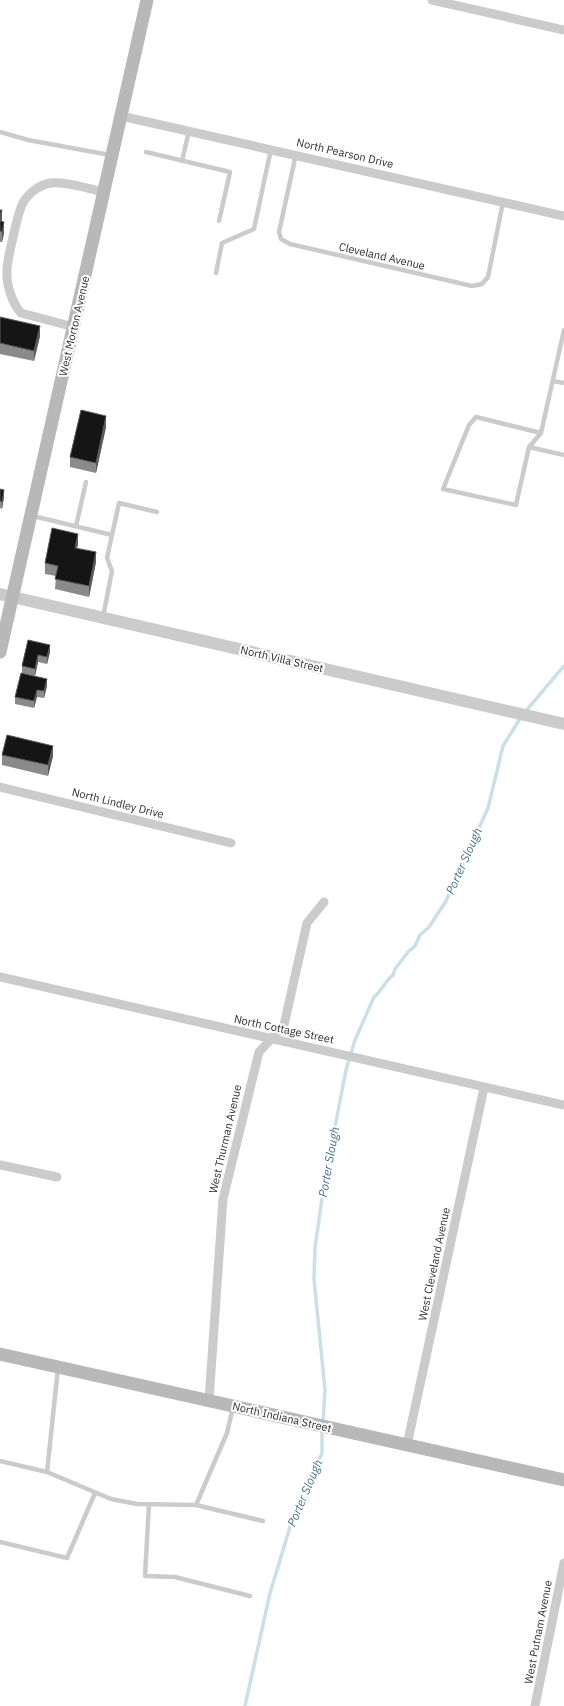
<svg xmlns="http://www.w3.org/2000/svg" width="564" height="1706" viewBox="0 0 564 1706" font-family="'IBM Plex Sans',sans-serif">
	<rect width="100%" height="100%" fill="#fff"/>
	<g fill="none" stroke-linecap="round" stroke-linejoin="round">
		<!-- stream -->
		<path stroke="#cae0e9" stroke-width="3.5" d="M525 712 564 666
			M323 1423 325 1390 314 1279 315 1248 324 1184 346 1070 355 1040 374 997C382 991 385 981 393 975L395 969 408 952 415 946 420 935 429 927 446 901 488 808 503 746 521 717
			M245 1706 270 1593 290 1527 312 1471 322 1454V1429"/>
		<!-- service -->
		<path stroke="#cbcbcb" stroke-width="4.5" d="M0 132 28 140 110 155
			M146 152 230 172 219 221
			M296 154 279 232 281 239 290 244 472 286 482 284 488 277 503 202
			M182 161 189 131
			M216 273 222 243 254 229 271 149
			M553 381 564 383
			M541 433 476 417 469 425 443 489 516 505 529 447 541 433 564 330
			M529 447 564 455
			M33 516 112 535 107 558 112 571 103 617
			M76 526 86 482
			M112 535 119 503 157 512
			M0 1461 47 1472 111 1499 137 1504 196 1505 263 1521
			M47 1472 58 1368
			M149 1504 145 1576 175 1577 250 1596
			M196 1505 227 1433 233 1407
			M0 1542 67 1558 95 1493"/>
		<!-- minor -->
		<path stroke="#cbcbcb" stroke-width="9" d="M432 0 564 30
			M121 116 564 216
			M74 327 21 313C12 303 6 284 7 270 7 261 18 213 22 205 26 195 39 185 50 183 65 181 89 189 104 192
			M0 787 231 843
			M0 977 564 1105
			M0 1165 57 1177
			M209 1400 223 1199 259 1052 284 1025 307 923 324 902
			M407 1445 484 1088
			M535 1706 564 1563"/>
		<!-- tertiary -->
		<path stroke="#cbcbcb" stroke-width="12" d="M0 594 564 724"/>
		<!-- secondary -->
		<path stroke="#b8b8b8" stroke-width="13" d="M0 652 147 0
			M0 1354 564 1480"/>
	</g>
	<!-- wall -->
	<path fill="#8a8a8a" d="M0 210 1 222 4 233 2 242H0Z
		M0 317 40 336 34 361 0 354Z
		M106 427 96 473 70 467V457Z
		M0 489 4 497 2 509 0 508Z
		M78 544 77 548 96 562 89 597 55 589 56 576 45 574V563Z
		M28 640 50 652 47 664 38 662 35 676 22 673V666Z
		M47 686 44 698 37 697 34 708 15 704V697Z
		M2 755 53 756 48 776 2 765Z"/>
	<!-- shaded-wall -->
	<path fill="#5b5b5b" d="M2 210V221L0 227V217Z
		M4 222V233L2 242V232Z
		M40 326V336L34 361V351Z
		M106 416V427L96 473V463Z
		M4 490V497L2 509V502Z
		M78 534V544L75 558V548Z
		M96 552V562L89 597V586Z
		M50 645V652L47 664V657Z
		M38 655V662L35 676V669Z
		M47 679V686L44 698V691Z
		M37 690V697L34 708V701Z
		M53 746V756L48 776V765Z"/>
	<!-- building -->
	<path fill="#151515" stroke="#5b5b5b" d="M0 210H2L0 217Z
		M0 221 4 222 2 232 0 231Z
		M0 317 40 326 34 351 0 343Z
		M81 410 106 416 96 463 70 457Z
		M0 489 4 490 2 502 0 501Z
		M52 528 78 534 75 548 96 552 89 586 55 579 58 566 45 563Z
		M28 640 50 645 47 657 38 655 35 669 22 666Z
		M21 673 47 679 44 691 37 690 34 701 15 697Z
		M7 735 53 746 48 765 2 755Z"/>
	<g text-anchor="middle" stroke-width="4" stroke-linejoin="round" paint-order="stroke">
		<!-- street labels -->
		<g font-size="11" fill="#2e2e2e" stroke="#fff">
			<text transform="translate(345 153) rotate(13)" y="4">North Pearson Drive</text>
			<text transform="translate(382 256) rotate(13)" y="4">Cleveland Avenue</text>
			<text transform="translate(74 326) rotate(-77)" y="4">West Morton Avenue</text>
			<text transform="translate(282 659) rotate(13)" y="4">North Villa Street</text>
			<text transform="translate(118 803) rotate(14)" y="4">North Lindley Drive</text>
			<text transform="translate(284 1029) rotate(12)" y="4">North Cottage Street</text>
			<text transform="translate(225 1139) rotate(-77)" y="4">West Thurman Avenue</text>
			<text transform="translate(434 1264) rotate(-78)" y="4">West Cleveland Avenue</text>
			<text transform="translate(282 1417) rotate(13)" y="4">North Indiana Street</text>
			<text transform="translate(538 1632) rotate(-79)" y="4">West Putnam Avenue</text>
		</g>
		<!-- water labels -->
		<g font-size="12" font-style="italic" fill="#41768b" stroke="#fff">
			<text transform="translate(464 861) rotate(-66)" y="4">Porter Slough</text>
			<text transform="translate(329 1162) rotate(-80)" y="4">Porter Slough</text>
			<text transform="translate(305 1493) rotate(-67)" y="4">Porter Slough</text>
		</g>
	</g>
</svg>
